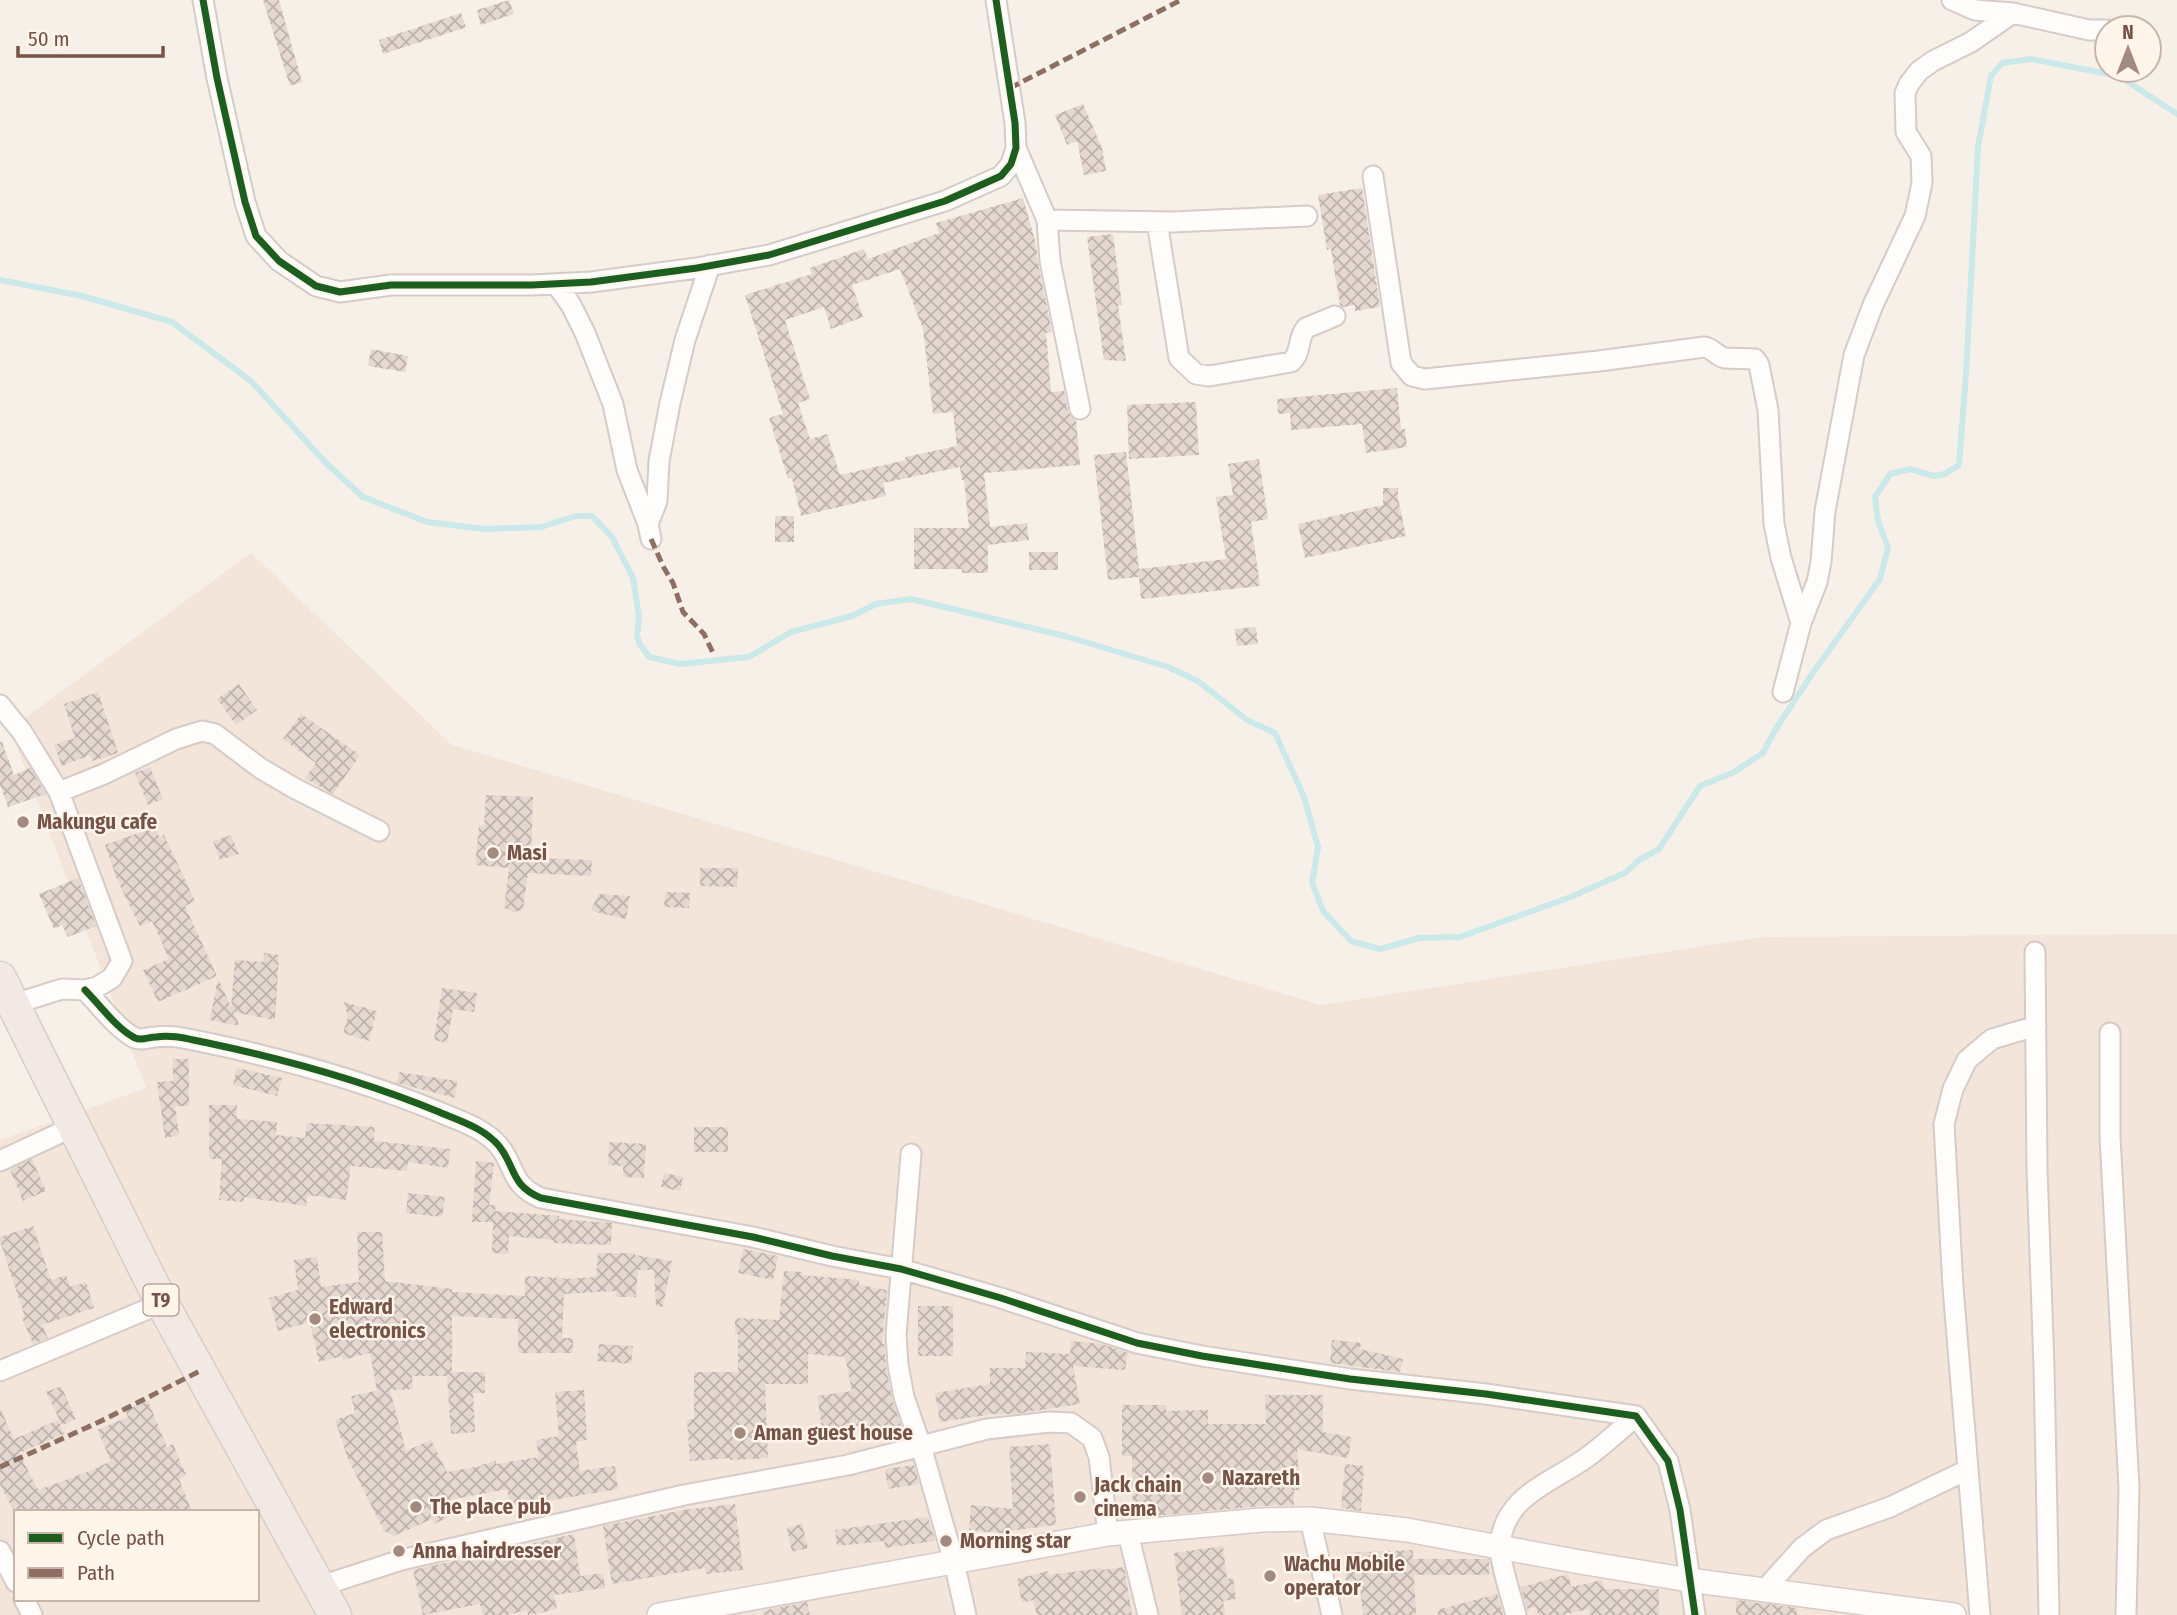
<svg xmlns="http://www.w3.org/2000/svg" width="2177" height="1615" viewBox="0 0 2177 1615" font-family="'Fira Sans Condensed',sans-serif">
	<defs>
		<pattern id="building-cross-hatch" width="8" height="8" patternUnits="userSpaceOnUse" patternTransform="scale(1.75)"><rect width="8" height="8" fill="#e4d8d1"/><path d="M0 0l8 8M0 8l8-8" fill="none" stroke="#bdb2ac"/></pattern>
	</defs>
	<rect width="100%" height="100%" fill="#f7f0e9"/>
	<!-- residential -->
	<path fill="#f3e5d9" fill-rule="evenodd" d="M251 553 452 745 1321 1005 1763 937 2177 934V1615H0V1140L146 1088 10 729ZM16 1512H257V1599H16Z"/>
	<g fill="none" stroke-linecap="round" stroke-linejoin="round">
		<!-- stream -->
		<path stroke="#cae9e8" stroke-width="6" d="M0 280 82 296 172 322 251 381 325 462 363 497 427 522 485 529 541 527 576 516H592L612 537 633 578 639 617 637 635 639 643 649 657 680 664 749 657 791 632 852 616 876 604 911 599 1065 636 1168 667 1198 681 1247 720 1275 733 1304 797 1318 847 1312 883 1323 911 1351 941 1380 949 1419 938 1460 937 1568 898 1625 873 1639 860 1659 849 1700 786 1734 772 1763 753 1775 730 1812 674 1880 579 1888 547 1878 521 1875 497 1890 474 1910 469 1934 476 1945 474 1959 465 1966 374 1978 147 1991 76 2002 63 2031 59 2119 76 2177 114"/>
	</g>
	<!-- building -->
	<path fill="url(#building-cross-hatch)" fill-rule="evenodd" d="M263 0H279L302 82 290 86Z
		M509 0 514 14 481 25 477 10Z
		M461 13 466 27 464 28 383 54 379 40Z
		M1083 104 1102 148 1106 171 1084 175 1077 141 1067 145 1055 115Z
		M1362 188 1380 307 1355 311V305L1343 307 1340 305 1331 249 1327 250 1318 195Z
		M1023 198 1036 244 1038 263 1052 332 1046 333 1051 392 1064 391 1068 412 1076 420 1080 465 984 473 990 527 1027 523 1029 540 988 545V573H962V569H914V528H969L964 480H962L960 467 883 483 886 496 801 516 792 478 788 479 769 418 783 414 745 295 812 274 810 268 864 249 868 259 939 233 936 223ZM900 269 923 329 933 414 953 412 957 446 905 457 906 460 840 475 827 434 810 439 798 403 810 399 785 320 824 307 831 329 863 317 852 285Z
		M1113 234 1122 305H1118L1126 361 1104 360 1087 237Z
		M371 349 408 356 405 372 368 366Z
		M1397 388 1401 429H1405L1407 447 1366 453 1362 424 1291 430 1290 413 1278 414 1277 399Z
		M1196 402 1199 455 1129 459 1127 405Z
		M1126 452 1139 569 1226 559 1216 497 1233 495 1228 464 1259 459 1268 519 1251 522 1260 586 1141 599 1139 577 1108 580 1094 455Z
		M1383 488H1398V498L1406 536 1305 558 1298 524 1383 505Z
		M775 516H794V542H775Z
		M1029 552H1058V570H1029Z
		M1256 627 1258 644 1237 646 1235 629Z
		M239 684 257 710 236 725 217 699Z
		M98 692 118 753 92 761 90 755 62 766 54 745 75 738 64 704Z
		M301 714 360 755 333 794 305 778 316 763 283 739Z
		M0 742H2L14 775 30 768 46 794 8 807 0 785Z
		M150 767 163 799 148 805 135 773Z
		M486 795 533 797 531 858 592 860 591 876 528 873 523 910 513 912 504 908 509 868 475 865 479 825 484 826Z
		M155 827 159 837 164 835 195 901 185 906 217 976 158 1002 143 970 169 959 152 921 140 926 118 882 105 845Z
		M231 835 239 854 220 860 213 841Z
		M700 868H738L737 887 700 886Z
		M78 878 96 926 68 937 62 925 54 929 39 894Z
		M665 892 690 893 689 908 664 907Z
		M598 894 630 896 626 919 591 911Z
		M264 953 279 955 275 1020 233 1012 240 1026 210 1020 218 978 231 1007 235 960 263 962Z
		M442 988 477 993 474 1012 453 1009 447 1043 434 1040Z
		M344 1002 377 1011 369 1041 343 1033 348 1017Z
		M173 1059H189V1106H175L179 1135 165 1138 157 1082 173 1081Z
		M237 1068 282 1078 277 1096 233 1085Z
		M399 1072 457 1081 455 1098 397 1083Z
		M209 1105H237V1119L277 1122 276 1135 305 1138 307 1123 375 1127 374 1141 450 1149 448 1168 408 1162 407 1171 351 1166 346 1200 308 1195 306 1206 244 1197V1202L219 1200 222 1159H209Z
		M694 1127H728V1152H694Z
		M609 1142 646 1144 644 1178 623 1177V1166L608 1165Z
		M32 1159 46 1191 23 1201 10 1170Z
		M476 1161 494 1163 489 1205H496L495 1211 559 1216V1219L612 1223 611 1245 553 1243V1240L509 1236 508 1254 492 1253 493 1222H472Z
		M664 1173 683 1177 680 1191 661 1187Z
		M408 1193 445 1197 442 1217 406 1213Z
		M33 1226 51 1280 66 1275 70 1287 86 1282 94 1308 42 1325 48 1338 33 1344 22 1318 25 1317 0 1241V1237Z
		M357 1232H382L385 1281 452 1289V1292L525 1296V1276L564 1278V1279L596 1277 598 1253H635V1255L672 1261 663 1307 656 1306 654 1270H638L636 1297H616V1291L564 1294 562 1338H573V1353H518V1319L452 1316V1372H485V1393H473L475 1432 451 1434 447 1376H412L413 1389 390 1390 406 1451 431 1440 447 1472 482 1466 481 1465 496 1461V1464L539 1457 536 1440 559 1436 555 1392 584 1390 587 1440 576 1442 580 1471 615 1466 618 1489 548 1501V1499L510 1505 507 1489 449 1500 456 1514 434 1524 432 1519 394 1536 384 1531 348 1459 335 1420 355 1413 351 1396 380 1390H377L370 1353 343 1360 342 1356 319 1362 310 1322 278 1331 269 1298 298 1290 294 1260 317 1257 321 1287 359 1282Z
		M743 1249 778 1256 773 1280 738 1273Z
		M784 1271 802 1272V1275L859 1280V1285L887 1290 882 1344H884L886 1367 892 1399 903 1431 876 1437 874 1428 823 1436 817 1396 852 1391 845 1357 808 1354V1384H765L768 1458 730 1460V1458L690 1461 687 1420 694 1419V1372H738V1334H735V1318L779 1320Z
		M918 1306H953V1356H918Z
		M1332 1340 1361 1343 1360 1349 1403 1359 1400 1372 1330 1363Z
		M1071 1341 1101 1344 1128 1353 1125 1370 1073 1366 1080 1404 1015 1414H993L940 1422 935 1393 990 1384V1368H1025L1026 1352 1070 1354Z
		M599 1344 633 1346 631 1364 597 1361Z
		M61 1386 76 1419 62 1425 46 1392Z
		M1265 1395H1323V1432L1352 1437 1348 1458 1297 1449 1300 1490H1294V1505L1261 1506 1133 1518 1132 1456H1122V1405H1166V1411L1208 1410V1424H1266Z
		M148 1401 167 1447 173 1444 186 1475 179 1479 192 1512H14L0 1484V1408L14 1439 58 1420 64 1434 19 1453 38 1490 90 1471 111 1461 97 1430 128 1417 125 1410Z
		M1050 1444 1056 1525 1007 1531V1534L969 1530 971 1505 1013 1509 1009 1447Z
		M1345 1464 1364 1466 1361 1511 1341 1508Z
		M914 1465 919 1484 888 1489 885 1469Z
		M735 1504 743 1570 706 1574 705 1568 612 1584 603 1526 683 1510Z
		M928 1517 935 1541 885 1548 884 1541 837 1546 835 1530Z
		M802 1524 808 1548 792 1552 787 1528Z
		M574 1534 580 1576 603 1573 605 1588 554 1595 557 1609 530 1615H528L527 1610 507 1615H483L480 1604 423 1615 413 1570Z
		M1223 1546 1227 1579 1233 1578 1236 1599 1223 1601 1225 1615H1182L1174 1553Z
		M1413 1550V1559H1489V1575H1414L1416 1615H1363L1360 1585 1346 1586 1345 1553Z
		M1124 1567 1132 1615H1037L1033 1600 1022 1603 1017 1579 1048 1571 1049 1575 1102 1568V1570Z
		M1568 1574 1571 1587 1602 1580 1604 1589H1659V1615H1590L1589 1609 1562 1615H1538L1536 1607 1527 1609 1521 1587Z
		M1497 1594 1503 1615H1438L1437 1610Z
		M1736 1600 1797 1608V1615H1736Z
		M807 1602 810 1615H763L762 1611Z"/>
	<g fill="none" stroke-linecap="round" stroke-linejoin="round">
		<!-- minor casing -->
		<g stroke="#d6cbc6" stroke-width="23">
			<path id="minor" d="M203 0 217 78 245 202 256 236 279 261 316 286 340 292 391 285H532L591 282 697 268 769 255 945 201 1001 176 1011 164 1016 148 1015 123 996 0
				M1952 0 1975 10 2013 13 2089 30H2107
				M1016 148 1047 220 1050 261 1080 409
				M1373 176 1401 363 1412 376 1425 379 1599 361 1704 347C1713 348 1716 356 1725 358L1755 359 1759 365 1768 410 1774 524 1781 558 1801 623
				M1047 220 1172 222 1307 216
				M1157 222 1179 358 1196 374 1209 376 1291 362C1302 353 1297 338 1306 328L1335 316
				M556 284 571 305 585 333 613 404 627 470 648 524
				M651 539 648 524 657 501 659 461 670 403 685 340 710 265
				M1783 692 1801 623 1817 582 1821 562 1825 511 1854 355 1873 305 1915 216 1922 183 1921 156 1906 132 1905 93 1909 84 1919 71 1933 61 1971 42 2013 13
				M0 705 22 732 59 792 122 961 112 978 97 987 85 990 62 989 14 1004
				M59 792 104 774 176 739 202 731 215 734 260 768 294 788 379 831
				M2035 952 2037 1169 2044 1367 2049 1615
				M85 990C99 1004 117 1029 135 1038 142 1041 148 1037 156 1037 173 1034 191 1040 208 1043 288 1060 364 1081 439 1112 460 1121 484 1128 499 1146 516 1167 510 1185 541 1198L753 1237 832 1256 901 1269 1001 1298 1137 1343 1202 1356 1350 1379 1486 1394 1636 1416 1668 1461 1680 1510 1695 1615
				M2110 1033V1137L2129 1488 2126 1615
				M911 1154 896 1335 898 1365 904 1397 921 1446 954 1562 966 1615
				M0 1161 73 1127
				M0 1371 162 1303
				M1310 1519 1332 1615
				M1128 1533 1148 1615
				M0 1551 16 1582
				M321 1586 401 1560 684 1495 848 1465 987 1429 1050 1422 1071 1423 1092 1438 1099 1457 1108 1534
				M1766 1588 1802 1548 1826 1530 1890 1507 1967 1470
				M24 1599 32 1615
				M1516 1615C1512 1599 1499 1560 1500 1546 1503 1496 1551 1483 1586 1458 1604 1445 1620 1430 1636 1416
				M1980 1615 1953 1287 1944 1124 1953 1089 1967 1060 1992 1039 2036 1026"/>
		</g>
		<!-- tertiary casing -->
		<g stroke="#d6cbc6" stroke-width="26">
			<path id="tertiary" d="M659 1615 1108 1534 1262 1520 1310 1519 1407 1530 1580 1562 1689 1580 1954 1615"/>
		</g>
		<!-- trunk casing -->
		<g stroke="#d8cdc8" stroke-width="35">
			<path id="trunk" d="M0 978 162 1303 335 1615"/>
		</g>
		<!-- minor -->
		<use href="#minor" stroke="#fefdfc" stroke-width="19"/>
		<!-- tertiary -->
		<use href="#tertiary" stroke="#fefdfc" stroke-width="23"/>
		<!-- trunk -->
		<use href="#trunk" stroke="#f2e9e4" stroke-width="32"/>
		<!-- quiet -->
		<path stroke="#8d6e63" stroke-width="5" stroke-dasharray="10 5" stroke-linecap="butt" d="M1010 88 1181 0
			M651 539 664 568 673 583 683 612 704 634 713 653
			M0 1467 99 1422 200 1371"/>
		<!-- cycleway casing -->
		<g stroke="#fff5ea" stroke-width="11">
			<path id="cycleway" d="M203 0 217 78 245 202 256 236 279 261 316 286 340 292 391 285H532L591 282 697 268 769 255 945 201 1001 176 1011 164 1016 148 1015 123 996 0
				M85 990C99 1004 117 1029 135 1038 142 1041 148 1037 156 1037 173 1034 191 1040 208 1043 288 1060 364 1081 439 1112 460 1121 484 1128 499 1146 516 1167 510 1185 541 1198L753 1237 832 1256 901 1269 1001 1298 1137 1343 1202 1356 1350 1379 1486 1394 1636 1416 1668 1461 1680 1510 1695 1615"/>
		</g>
		<!-- cycleway -->
		<use href="#cycleway" stroke="#1b5e20" stroke-width="7"/>
	</g>
	<!-- markers -->
	<g fill="#a38a80" stroke="#fff5ea" stroke-width="2.5">
		<circle cx="23" cy="822" r="7"/>
		<circle cx="493" cy="853" r="7"/>
		<circle cx="315" cy="1319" r="7"/>
		<circle cx="740" cy="1433" r="7"/>
		<circle cx="1208" cy="1478" r="7"/>
		<circle cx="1080" cy="1497" r="7"/>
		<circle cx="416" cy="1507" r="7"/>
		<circle cx="946" cy="1541" r="7"/>
		<circle cx="399" cy="1551" r="7"/>
		<circle cx="1270" cy="1576" r="7"/>
	</g>
	<g text-anchor="middle" stroke-width="5" stroke-linejoin="round" paint-order="stroke">
		<!-- shield labels -->
		<rect fill="#fff5ea" stroke="#9f8479" stroke-width="2" x="143.5" y="1284.5" width="35" height="31" rx="5"/>
		<g font-size="19" font-weight="bold" fill="#765348">
			<text x="161" y="1307">T9</text>
		</g>
		<!-- poi labels -->
		<g font-size="21" font-weight="bold" fill="#765348" stroke="#fff5ea" text-anchor="start">
			<text x="37" y="829">Makungu cafe</text>
			<text x="507" y="860">Masi</text>
			<text x="329" y="1314">Edward<tspan x="329" dy="24">electronics</tspan></text>
			<text x="754" y="1440">Aman guest house</text>
			<text x="1222" y="1485">Nazareth</text>
			<text x="1094" y="1492">Jack chain<tspan x="1094" dy="24">cinema</tspan></text>
			<text x="430" y="1514">The place pub</text>
			<text x="960" y="1548">Morning star</text>
			<text x="413" y="1558">Anna hairdresser</text>
			<text x="1284" y="1571">Wachu Mobile<tspan x="1284" dy="24">operator</tspan></text>
		</g>
	</g>
	<!-- legend -->
	<rect x="14" y="1510" width="245" height="91" fill="#fff5ea" stroke="#c8b4a9" stroke-width="2"/>
	<rect x="28" y="1533" width="35" height="10" fill="#1b5e20" stroke="#c8b4a9" stroke-width="2"/>
	<text x="77" y="1545" font-size="21" fill="#765348">Cycle path</text>
	<rect x="28" y="1568" width="35" height="10" fill="#8d6e63" stroke="#c8b4a9" stroke-width="2"/>
	<text x="77" y="1580" font-size="21" fill="#765348">Path</text>
	<!-- north arrow -->
	<g transform="translate(2128 49)"><circle r="33" fill="#fff5ea" stroke="#c8b4a9" stroke-width="2"/>
	<path d="M0-5L12 26L0 18L-12 26Z" fill="#a38a80"/>
	<text y="-10" font-size="19" font-weight="bold" text-anchor="middle" fill="#765348">N</text>
	</g>
	<!-- scale -->
	<path d="M18 46v10h145v-10" fill="none" stroke="#765348" stroke-width="3.5"/>
	<text x="28" y="46" font-size="21" fill="#765348" stroke="#fff5ea" stroke-width="5" paint-order="stroke">50 m</text>
</svg>
